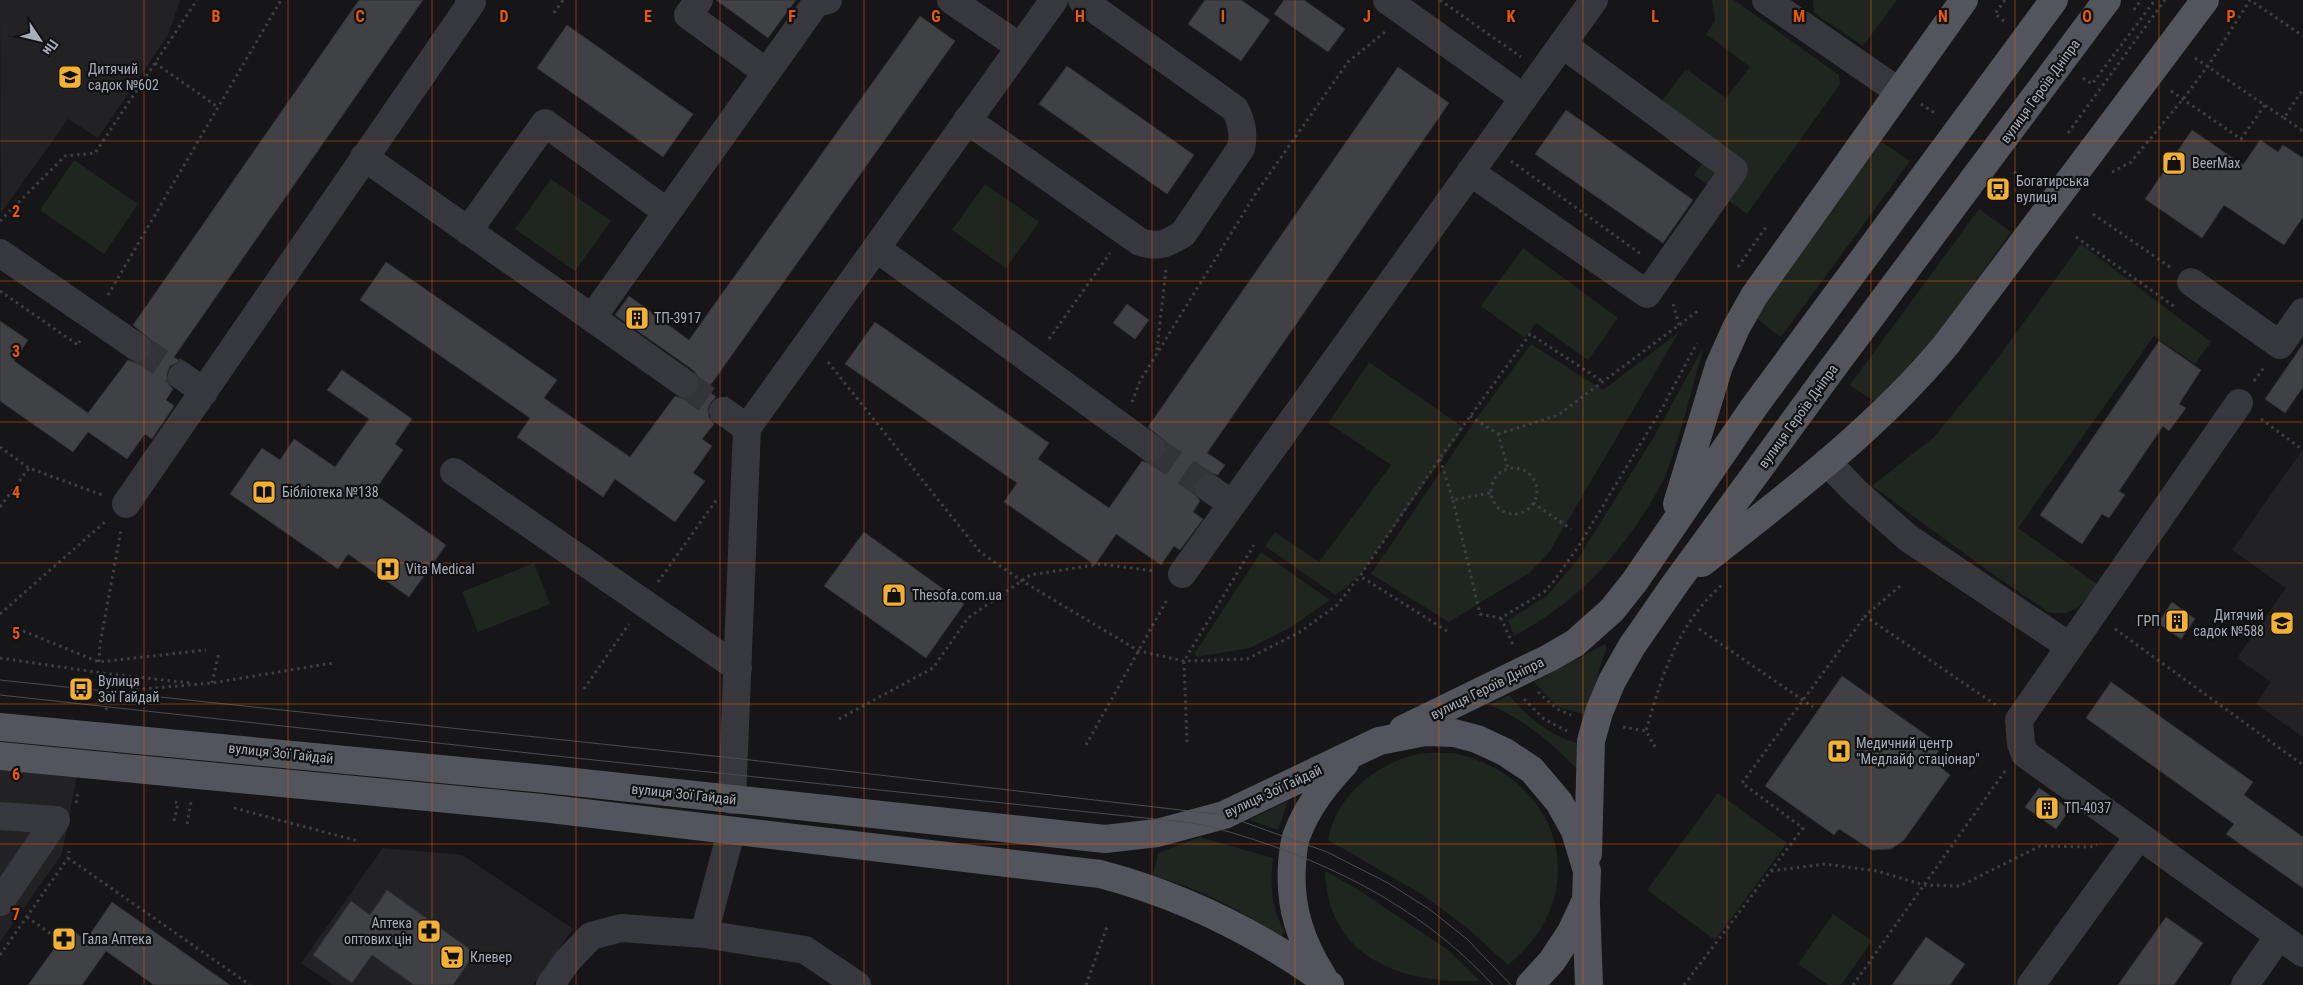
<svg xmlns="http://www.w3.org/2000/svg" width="2303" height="985" viewBox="0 0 2303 985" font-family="'Roboto Condensed',sans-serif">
	<rect width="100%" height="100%" fill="#161618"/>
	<!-- built -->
	<path fill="#222225" d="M0 0H180L168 35 98 138 68 119 1 213Z
		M2303 449V737L2256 704 2271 682 2237 658 2286 588 2232 550Z
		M0 768 77 775 62 854 0 942Z
		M383 848 462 855 573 929 533 985H334L301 963Z"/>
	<!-- green -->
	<path fill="#1e261f" d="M1712 0H1734L1839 75 1840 84 1747 214 1694 175 1715 144 1659 105 1686 69 1726 98 1750 67 1706 34 1715 21Z
		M1813 0H1897L1863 46 1814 13Z
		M1878 139 1910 161 1781 337 1757 319 1771 290Z
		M74 160 138 204 104 254 40 210Z
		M551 179 611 221 575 271 515 229Z
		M985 184 1039 222 1006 268 952 230Z
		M1979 209 2011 232 1937 335 1875 402 1850 385Z
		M2081 244 2211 342 2195 364 2154 336 2018 528 2097 584C2083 603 2075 618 2048 612L1987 570 1872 486 1934 437 1989 370Z
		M1523 248 1618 318 1588 360 1536 323 1525 338 1481 306Z
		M1679 332 1548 554 1529 573 1449 622 1371 574 1477 418 1531 344 1603 390Z
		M1704 346C1692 388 1682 431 1667 471 1660 490 1648 507 1637 524 1600 576 1570 605 1514 636L1508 620 1547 596 1578 559 1655 435Z
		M1369 362 1464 428 1361 574 1348 586 1335 595 1265 546 1275 532 1319 562 1391 465 1328 423Z
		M1261 552 1330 600 1291 627 1250 648 1196 657 1195 653Z
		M534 563 550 604 478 632 462 592Z
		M1605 644 1607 647 1599 670 1589 716 1556 706 1534 682Z
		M1509 695C1529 719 1550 736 1580 744L1578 770C1552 743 1525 720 1490 705Z
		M1454 753C1562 777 1596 894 1508 965L1466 927 1423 895 1328 840C1336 796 1376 763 1419 754 1430 752 1442 753 1454 753Z
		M1718 793 1787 843 1715 940 1647 890Z
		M1288 801 1278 830 1249 820Z
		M1200 837 1273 858C1270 886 1271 907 1285 932L1281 937C1238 909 1203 889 1153 876L1158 853Z
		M1325 871 1357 889 1448 950 1480 981C1401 985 1327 957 1325 871Z
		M1833 914 1872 941 1841 985H1828L1798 964Z"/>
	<!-- building -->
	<path fill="#404145" stroke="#303034" d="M359 0H423L174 357 180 361 170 366 167 374 168 383 173 389 166 400 174 406 152 439 145 434 127 459 88 432 73 452 0 401V321L28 340 14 361 88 413 128 360 136 363 143 361 150 356 153 348 151 340 133 325Z
		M716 0H796L768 38Z
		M1205 0H1241L1270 20 1241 61 1188 24Z
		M1284 0H1304L1345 29 1328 52 1274 14Z
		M920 16 955 41 707 390 716 397 711 402 708 409 709 417 714 424 702 439 712 446 693 473 705 481 675 522 615 479 603 497 517 437 530 418 360 300 386 262 557 380 544 398 630 457 675 396 683 399 691 397 697 392 700 384 698 376 693 370 615 315 629 296 689 340Z
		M567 25 693 114 663 157 537 68Z
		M1067 66 1194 155 1167 194 1039 104Z
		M1398 67 1449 103 1207 453 1225 465 1218 475 1211 473 1203 474 1196 480 1193 487 1195 494 1200 501 1193 512 1203 519 1180 550 1174 546 1161 565 1116 534 1095 565 1004 502 1017 483 845 364 875 322 1049 443 1038 459 1109 508 1142 461 1149 463 1157 462 1164 457 1167 449 1165 441 1148 427Z
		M1566 110 1693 200 1663 243 1535 154Z
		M2192 130 2243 165 2260 140 2278 152 2283 145 2303 158V217L2284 245 2224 205 2202 238 2145 199Z
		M1127 304 1149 320 1135 339 1113 323Z
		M2159 341 2201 370 2179 404 2186 408 2169 431 2163 426 2119 491 2125 495 2109 518 2102 514 2082 544 2040 515Z
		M2303 344V387L2285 413 2265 399Z
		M342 370 412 419 395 444 403 450 373 493 446 545 409 597 348 554 338 569 230 494 262 448 280 460 294 439 335 467 369 419 327 390Z
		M864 532 964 604 926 658 824 586Z
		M2172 602 2195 619 2181 639 2158 623Z
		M1842 676 1942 746 1932 760 1950 775 1904 840 1891 849 1872 850 1839 829 1834 835 1765 786Z
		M2111 682 2253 782 2244 795 2303 837V888L2226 834 2234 824 2086 718Z
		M2039 788 2070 809 2056 829 2025 807Z
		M387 890 475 953 453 985H414L372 955 352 983 313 955 351 901 370 915Z
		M112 902 230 985H154L106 951 82 985H28L69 928 86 940Z
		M2166 917 2203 943 2174 985H2118Z
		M1926 937 1965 964 1950 985H1892Z"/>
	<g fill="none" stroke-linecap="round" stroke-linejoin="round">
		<!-- minor-tunnel -->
		<path stroke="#333438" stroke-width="28" stroke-dasharray="28 14" stroke-linecap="butt" d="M137 347 182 376
			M684 383 723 411
			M1151 448 1209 488"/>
		<!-- path -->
		<path stroke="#3d3f44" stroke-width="3" stroke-dasharray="2.5 4" stroke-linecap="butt" d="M1440 0 1521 57
			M2134 10 2141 0
			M554 13 563 0
			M2004 21 1995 14 2005 0
			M2195 58 2284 118 2303 89
			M155 63 218 107
			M2083 78 2092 84 2155 0
			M2171 91 2241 139 2265 105
			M1921 104 1936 114
			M2284 118 2303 131
			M2068 133 2165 0
			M1511 161 1642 255
			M2014 172 2031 184 2032 182
			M2112 172 2131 162 2183 99 2208 66 2250 0 2303 36
			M2093 214 2170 267
			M0 221 65 156 95 153 197 0
			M2076 237 2175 307
			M1738 267 1766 227
			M0 291 78 345 80 341
			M108 295 281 0
			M1673 304 1679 325
			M1049 339 1110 253
			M1157 350 1166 269
			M828 362 980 552 1022 581 1139 651 1184 661 1247 659 1300 632 1337 605 1360 576
			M2254 381 2265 366
			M1132 402 1140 381 1256 193 1348 62 1385 32
			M1470 416 1498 434 1508 469
			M2261 419 2303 450
			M1498 434 1558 415 1699 310
			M0 447 29 468 102 495
			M1440 459 1453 500 1490 493
			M1491 491a23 23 0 1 1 46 0a23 23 0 1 1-46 0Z
			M1453 500 1480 614 1501 618 1544 592 1554 581 1578 547 1661 410 1697 343
			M1533 503 1571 529
			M0 507 29 468
			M658 582 717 499
			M1900 586 1865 616 1996 705
			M0 614 106 521
			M1501 618 1513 645
			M11 626 99 662 206 650
			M1699 629 1813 707
			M2115 629 2303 765
			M1447 631 1360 576 1440 458 1530 334 1602 381
			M0 658 109 674 191 683
			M99 662 100 644 121 530
			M212 683 219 652
			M584 689 629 624
			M1538 692 1557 709 1571 715
			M1524 699 1544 719 1567 731
			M106 710 109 692 212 683 333 663
			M839 719 933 668 968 618 1030 575 1100 564 1155 571
			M1623 727 1646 731
			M1187 742 1184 661 1254 545
			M1086 745 1168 598
			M1655 747 1646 731C1662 676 1677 624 1722 585
			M76 803 78 791
			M234 808 358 841
			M174 821 178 803 175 802
			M187 824 191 802
			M68 858 250 985
			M1771 871 1825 864 1877 871 1924 885 1960 886 2040 846 2090 847 2097 845
			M27 917 58 939
			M0 955 68 858 69 851
			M1086 985 1108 924
			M1684 985 1803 828 1742 783 1865 616
			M1853 985 2005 771"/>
		<!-- minor -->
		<path stroke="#37383d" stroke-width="28" d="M699 0 688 15 766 72
			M951 0 1020 47
			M1387 0 1524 98
			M1766 0 1898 91
			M967 120 1140 242C1159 248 1166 244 1183 234L1241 148C1244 133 1242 123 1235 109L1082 0
			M364 157 684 383
			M1470 172 1647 294 1734 170 1562 44
			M468 231 545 123 667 212
			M876 248 1151 448
			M0 253 137 347
			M2191 282 2280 345 2303 312
			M592 318 816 3 828 0
			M182 376 204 392
			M2239 403 2019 720 2021 744 2025 754 2303 953
			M723 411 747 428
			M1827 462 1855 491 1908 538 2069 646
			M454 472 738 668
			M1209 488 1232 504
			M126 504 472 2 469 0
			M1182 574 1594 0
			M732 800 747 428 1054 0
			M0 816 56 820 0 902
			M704 934 731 832
			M550 985 568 960 591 936 621 928 704 934 805 950 857 985
			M2031 985 2139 836
			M2245 985 2279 936"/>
		<!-- major -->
		<path stroke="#53555c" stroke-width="28" d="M1677 504 1719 366 1736 328 1754 296 1964 0
			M1702 563C1787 496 1876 429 1946 345L2205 0
			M0 727 546 779 1105 839 1157 833 1224 815 1379 741 1425 732 1454 733 1477 739 1505 752 1532 770 1559 802 1575 831 1587 871 1586 900 1571 932 1552 961 1530 985
			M1403 729 1549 658 1575 643 1612 610 1635 581 1754 407 2054 0
			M0 756 542 808 1100 874C1184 896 1260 934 1330 985
			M1588 854 1591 741 1599 712 1612 681 1632 646 1675 584 1829 373 2107 0
			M1586 904 1589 985
			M1323 977C1301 942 1289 907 1292 865 1293 854 1293 842 1298 832 1308 805 1326 783 1345 763"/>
		<!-- tram -->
		<path stroke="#4a4c52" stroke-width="1" d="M0 680 733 758 1224 815 1327 852 1388 883 1429 909 1467 939 1511 985
			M0 695 547 755 1136 817C1161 820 1187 821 1212 827 1318 856 1418 903 1493 985"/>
	</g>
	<!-- grid -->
	<path fill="none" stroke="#e8590c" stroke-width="1" stroke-opacity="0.55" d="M144 0V985M288 0V985M432 0V985M576 0V985M720 0V985M864 0V985M1008 0V985M1152 0V985M1295 0V985M1439 0V985M1583 0V985M1727 0V985M1871 0V985M2015 0V985M2159 0V985M0 141H2303M0 281H2303M0 422H2303M0 563H2303M0 704H2303M0 844H2303"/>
	<!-- icons -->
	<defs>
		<g id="school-square" transform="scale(1.25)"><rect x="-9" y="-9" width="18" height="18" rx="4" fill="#f2b134" stroke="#111113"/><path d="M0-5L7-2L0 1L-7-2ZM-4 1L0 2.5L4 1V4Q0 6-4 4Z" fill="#111"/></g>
		<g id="shop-square" transform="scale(1.25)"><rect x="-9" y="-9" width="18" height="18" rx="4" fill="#f2b134" stroke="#111113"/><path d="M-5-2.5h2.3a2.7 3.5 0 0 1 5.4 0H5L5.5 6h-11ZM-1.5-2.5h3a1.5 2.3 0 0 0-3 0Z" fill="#111"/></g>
		<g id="bus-square" transform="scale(1.25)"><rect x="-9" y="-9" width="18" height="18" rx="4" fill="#f2b134" stroke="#111113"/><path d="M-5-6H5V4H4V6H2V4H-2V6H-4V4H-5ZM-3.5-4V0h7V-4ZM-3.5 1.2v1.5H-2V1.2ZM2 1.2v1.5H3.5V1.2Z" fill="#111"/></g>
		<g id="building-square" transform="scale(1.25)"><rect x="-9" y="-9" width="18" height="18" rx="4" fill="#f2b134" stroke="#111113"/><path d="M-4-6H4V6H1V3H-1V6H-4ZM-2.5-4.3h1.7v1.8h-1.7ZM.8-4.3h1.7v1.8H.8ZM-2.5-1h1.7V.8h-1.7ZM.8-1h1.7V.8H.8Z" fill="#111"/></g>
		<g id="library-square" transform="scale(1.25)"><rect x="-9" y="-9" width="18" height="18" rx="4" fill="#f2b134" stroke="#111113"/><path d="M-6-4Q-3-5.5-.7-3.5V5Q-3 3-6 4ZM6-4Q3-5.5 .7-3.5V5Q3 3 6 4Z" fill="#111"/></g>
		<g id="hospital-square" transform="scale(1.25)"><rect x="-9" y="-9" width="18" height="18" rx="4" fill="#f2b134" stroke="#111113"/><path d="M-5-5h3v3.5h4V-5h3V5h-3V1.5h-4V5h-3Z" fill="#111"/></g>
		<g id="pharmacy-square" transform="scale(1.25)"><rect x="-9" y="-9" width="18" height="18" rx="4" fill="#f2b134" stroke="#111113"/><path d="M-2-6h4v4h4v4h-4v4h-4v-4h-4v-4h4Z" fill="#111"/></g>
		<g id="supermarket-square" transform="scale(1.25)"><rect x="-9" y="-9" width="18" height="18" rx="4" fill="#f2b134" stroke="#111113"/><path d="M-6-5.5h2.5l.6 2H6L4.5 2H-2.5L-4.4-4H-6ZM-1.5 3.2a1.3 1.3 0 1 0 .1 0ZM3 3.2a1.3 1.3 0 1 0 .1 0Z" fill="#111"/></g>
	</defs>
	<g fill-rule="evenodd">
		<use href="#school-square" x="70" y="77"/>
		<use href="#shop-square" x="2174" y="163"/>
		<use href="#bus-square" x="1998" y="189"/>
		<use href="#building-square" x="637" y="318"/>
		<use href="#library-square" x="264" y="492"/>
		<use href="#hospital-square" x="388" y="569"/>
		<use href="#shop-square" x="894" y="595"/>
		<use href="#building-square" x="2177" y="621"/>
		<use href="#school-square" x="2282" y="623"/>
		<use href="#bus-square" x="81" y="689"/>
		<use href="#hospital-square" x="1839" y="751"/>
		<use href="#building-square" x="2047" y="808"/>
		<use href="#pharmacy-square" x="429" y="931"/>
		<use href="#pharmacy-square" x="64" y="939"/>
		<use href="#supermarket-square" x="452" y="957"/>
	</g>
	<g text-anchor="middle" stroke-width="4.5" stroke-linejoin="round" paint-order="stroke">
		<!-- poi labels -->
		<g font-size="14" fill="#a8adb8" stroke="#111113" text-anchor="start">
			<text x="88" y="74">Дитячий<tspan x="88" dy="16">садок №602</tspan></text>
			<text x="2192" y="168">BeerMax</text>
			<text x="2016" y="186">Богатирська<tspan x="2016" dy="16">вулиця</tspan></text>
			<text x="654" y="323">ТП-3917</text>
			<text x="282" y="497">Бібліотека №138</text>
			<text x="406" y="574">Vita Medical</text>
			<text x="912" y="600">Thesofa.com.ua</text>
			<text x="2264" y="620" text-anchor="end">Дитячий<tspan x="2264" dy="16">садок №588</tspan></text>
			<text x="2160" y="626" text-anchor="end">ГРП</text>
			<text x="98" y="686">Вулиця<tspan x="98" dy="16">Зої Гайдай</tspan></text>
			<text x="1856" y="748">Медичний центр<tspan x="1856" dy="16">"Медлайф стаціонар"</tspan></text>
			<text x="2064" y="813">ТП-4037</text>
			<text x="412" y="928" text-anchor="end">Аптека<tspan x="412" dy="16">оптових цін</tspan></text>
			<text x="82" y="944">Гала Аптека</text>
			<text x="470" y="962">Клевер</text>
		</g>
		<!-- street labels -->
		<g font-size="14" fill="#a8adb8" stroke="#111113">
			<text transform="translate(2040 91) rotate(-54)" y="5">вулиця Героїв Дніпра</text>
			<text transform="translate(1798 416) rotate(-54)" y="5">вулиця Героїв Дніпра</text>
			<text transform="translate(1487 688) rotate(-26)" y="5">вулиця Героїв Дніпра</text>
			<text transform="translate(281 753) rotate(6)" y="5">вулиця Зої Гайдай</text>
			<text transform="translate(1273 791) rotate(-25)" y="5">вулиця Зої Гайдай</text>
			<text transform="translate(684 794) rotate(6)" y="5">вулиця Зої Гайдай</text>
		</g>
	</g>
	<g font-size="16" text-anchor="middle" font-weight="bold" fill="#e8590c" stroke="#111113" stroke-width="4.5" stroke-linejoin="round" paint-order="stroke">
		<text x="216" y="22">B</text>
		<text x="360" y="22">C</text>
		<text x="504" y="22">D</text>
		<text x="648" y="22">E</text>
		<text x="792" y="22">F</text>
		<text x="936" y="22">G</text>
		<text x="1080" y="22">H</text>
		<text x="1223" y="22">I</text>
		<text x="1367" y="22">J</text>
		<text x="1511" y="22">K</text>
		<text x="1655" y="22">L</text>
		<text x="1799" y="22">M</text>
		<text x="1943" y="22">N</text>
		<text x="2087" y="22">O</text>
		<text x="2231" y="22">P</text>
		<text x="16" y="217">2</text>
		<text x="16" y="357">3</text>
		<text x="16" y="498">4</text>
		<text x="16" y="639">5</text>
		<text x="16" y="780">6</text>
		<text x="16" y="920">7</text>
	</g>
	<!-- north arrow -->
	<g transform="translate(40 40) rotate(125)" stroke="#111113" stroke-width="4" paint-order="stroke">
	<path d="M0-4L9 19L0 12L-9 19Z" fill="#a8adb8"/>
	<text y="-8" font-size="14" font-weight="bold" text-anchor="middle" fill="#a8adb8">Пн</text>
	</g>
</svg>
